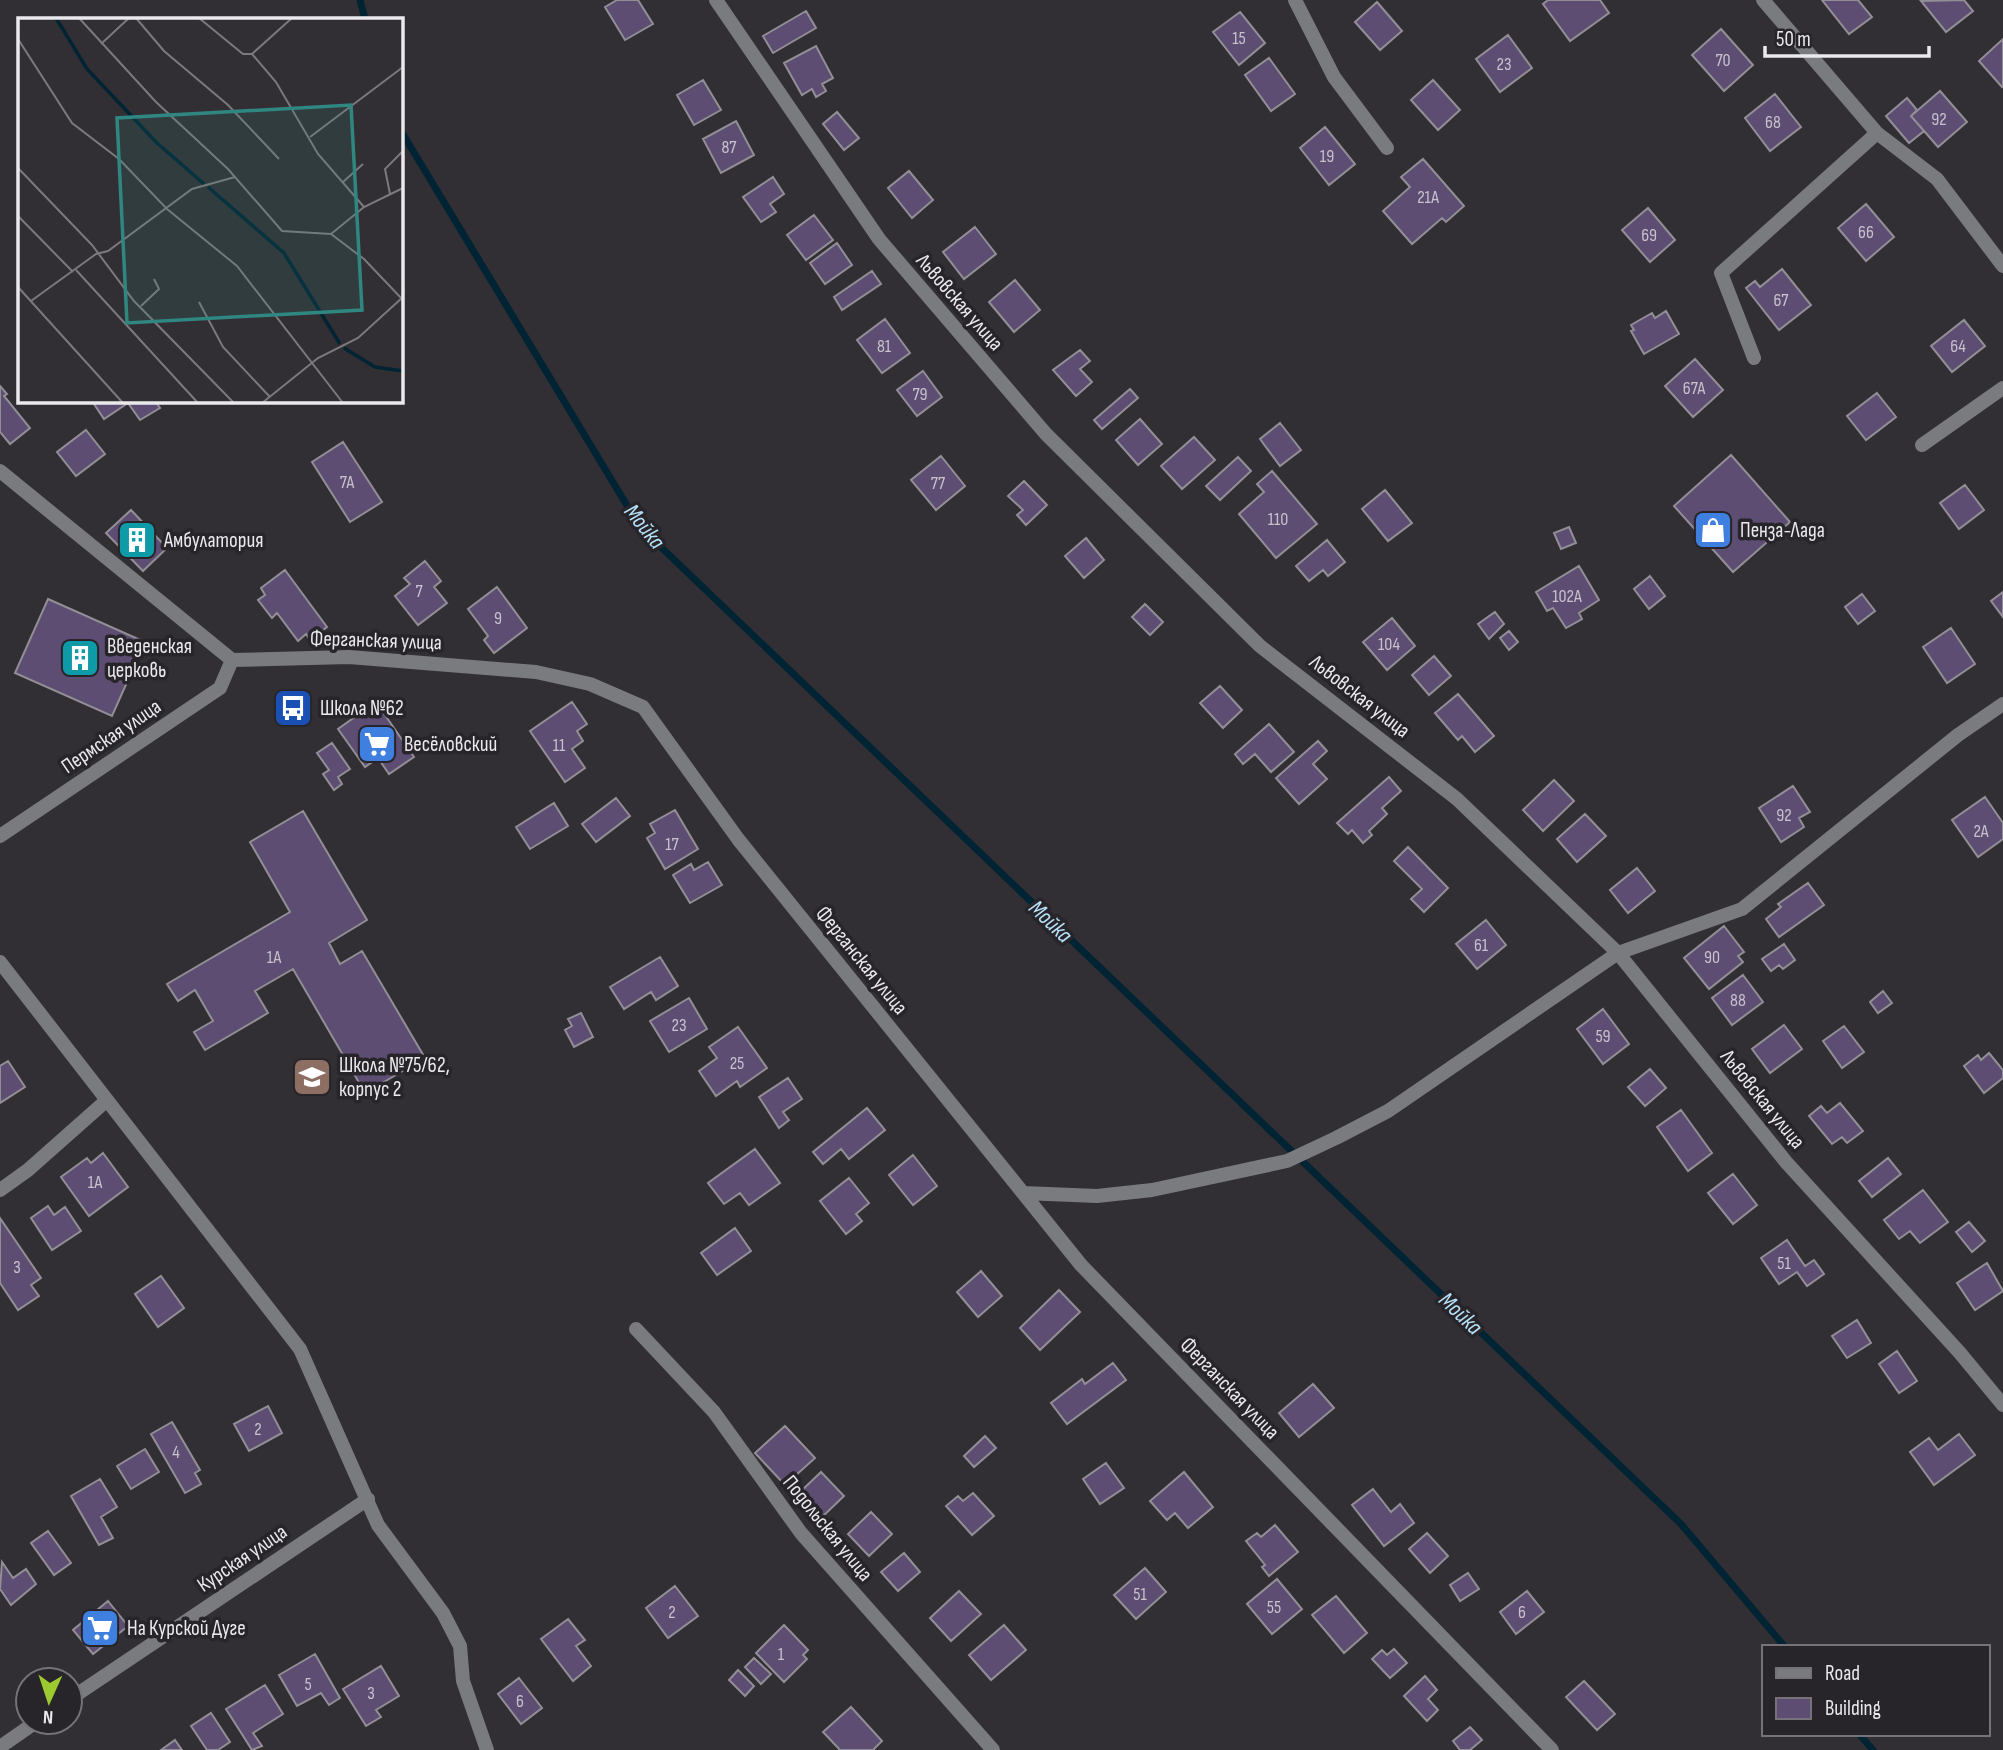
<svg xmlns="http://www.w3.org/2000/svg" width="2003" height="1750" viewBox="0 0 2003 1750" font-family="'Sofia Sans Condensed',sans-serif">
	<rect width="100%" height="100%" fill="#312f33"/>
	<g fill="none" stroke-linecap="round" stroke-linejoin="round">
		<!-- stream -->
		<path stroke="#002434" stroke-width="7" d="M360 0 365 19
			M401 131 640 527 1681 1524 1785 1647
			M1859 1734 1873 1750"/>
	</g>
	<!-- building -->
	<path fill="#5d4d72" stroke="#918f95" stroke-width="2" d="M617 0H638L653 24 625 40 605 7Z
		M1548 0H1600L1609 13 1570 41 1543 4Z
		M1822 0H1858L1872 17 1849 34Z
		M1964 0 1973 11 1946 32 1921 1Z
		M1377 2 1402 31 1380 50 1355 22Z
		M806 11 816 28 773 53 763 36Z
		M1240 12 1265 43 1239 65 1213 32Z
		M1721 29 1753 65 1724 91 1692 55Z
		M1508 35 1532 68 1500 92 1476 59Z
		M2003 39V86L2002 87 1979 61Z
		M816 46 833 78 822 84 826 91 816 97 812 89 802 95 784 63Z
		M1269 58 1295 94 1271 111 1245 75Z
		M703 80 721 110 694 125 677 95Z
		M1433 80 1460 110 1438 130 1411 100Z
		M1940 91 1967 122 1938 147 1911 116Z
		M1775 94 1801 127 1770 151 1745 118Z
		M1907 98 1917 110 1911 116 1924 131 1909 143 1886 116Z
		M837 112 859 138 844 150 823 124Z
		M736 121 754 155 721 173 703 139Z
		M1325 127 1355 164 1329 185 1300 148Z
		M1423 159 1464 206 1446 222 1442 218 1412 244 1383 211 1410 187 1401 177Z
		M909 171 933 200 912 218 888 188Z
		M773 177 784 194 770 204 776 212 761 222 743 197Z
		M1866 204 1894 237 1866 261 1838 228Z
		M1648 208 1675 240 1650 262 1622 230Z
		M814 215 833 240 806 260 787 235Z
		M975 227 996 254 964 279 943 252Z
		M837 243 852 265 825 284 810 263Z
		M1782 269 1811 305 1779 330 1746 288 1755 281 1760 287Z
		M872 271 881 284 842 310 834 297Z
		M1015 280 1040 310 1014 332 989 302Z
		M1666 311 1679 334 1644 354 1631 331 1634 330 1631 325 1652 313 1655 318Z
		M885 319 910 353 882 373 857 340Z
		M1964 320 1985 346 1952 372 1931 346Z
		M1080 350 1090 361 1080 369 1092 382 1076 396 1053 370Z
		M1695 359 1723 390 1693 417 1665 386Z
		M923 371 942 397 917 416 897 390Z
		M0 386 7 394 4 396 30 428 10 444 0 432Z
		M1130 389 1138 398 1102 429 1094 420Z
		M1877 393 1896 417 1866 440 1847 416Z
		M92 401H155L160 408 140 420 128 403 104 419Z
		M1140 419 1162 444 1138 465 1116 440Z
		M1280 423 1301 450 1280 466 1260 439Z
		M86 430 105 454 76 476 57 452Z
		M1194 437 1215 460 1182 489 1161 466Z
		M343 442 382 502 350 522 312 462Z
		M1731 455 1790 522 1733 572 1674 506Z
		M941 456 965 486 936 510 911 480Z
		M1238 457 1251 471 1220 500 1206 486Z
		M1272 471 1317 524 1276 558 1239 514 1264 492 1257 484Z
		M1024 481 1047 505 1026 525 1017 515 1023 510 1008 496Z
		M1965 485 1984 510 1959 529 1940 503Z
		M1385 490 1412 523 1388 541 1362 509Z
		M131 510 167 548 143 571 106 533Z
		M1569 527 1576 543 1561 549 1554 533Z
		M1086 538 1104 560 1084 578 1065 556Z
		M1327 540 1345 562 1328 576 1323 570 1309 581 1296 566Z
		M425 561 441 581 434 587 447 603 418 625 395 596 410 584 404 578Z
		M1579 566 1599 600 1579 613 1582 619 1566 628 1553 608 1547 611 1536 592Z
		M285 570 327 627 310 640 306 634 298 641 277 613 272 618 258 600 265 595 261 588Z
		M1650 576 1665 596 1649 609 1634 589Z
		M497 587 527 628 494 653 484 640 488 636 468 609Z
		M2003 592V617L1991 601Z
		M1862 594 1875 611 1858 624 1845 607Z
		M48 599 145 642 112 716 15 673Z
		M1145 604 1163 622 1150 635 1132 617Z
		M1495 612 1504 624 1489 639 1478 624Z
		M1392 618 1415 646 1387 670 1363 642Z
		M1951 628 1975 664 1947 683 1923 647Z
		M1509 631 1518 642 1509 650 1500 638Z
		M1434 656 1451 676 1429 695 1412 675Z
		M1220 686 1242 710 1223 728 1200 703Z
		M1458 694 1494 736 1475 752 1462 736 1458 740 1435 713Z
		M376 702 414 757 389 774 378 758 365 767 338 729Z
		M572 702 587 724 577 731 583 741 572 749 585 768 565 782 530 731Z
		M1269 724 1294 752 1271 772 1255 754 1243 764 1235 754Z
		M1318 741 1327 751 1313 764 1327 779 1299 804 1276 778Z
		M332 743 350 769 338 777 342 784 334 790 323 774 329 770 317 753Z
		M1389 777 1401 791 1382 808 1387 814 1369 831 1372 835 1363 843 1352 830 1348 834 1337 823Z
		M1554 780 1574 801 1543 831 1523 810Z
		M1793 786 1810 812 1799 818 1804 827 1781 842 1759 808Z
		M1985 797 2003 823V839L1978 857 1952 820Z
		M616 798 630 816 596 842 582 824Z
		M554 803 568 826 530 849 516 827Z
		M675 810 698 849 665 869 647 838 655 833 650 824Z
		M303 811 367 920 329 943 340 964 362 951 425 1058 365 1093 293 969 255 991 268 1013 205 1050 194 1032 213 1021 195 990 178 1001 167 984 290 912 250 842Z
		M1585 814 1606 836 1577 862 1557 839Z
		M1408 847 1448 888 1424 912 1411 899 1422 889 1394 861Z
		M708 862 722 885 690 903 673 875 691 864 694 870Z
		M1637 868 1655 891 1628 913 1610 890Z
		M1808 883 1824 905 1779 937 1766 919 1781 907 1778 904Z
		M1486 920 1506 945 1477 969 1456 944Z
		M1724 926 1744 952 1738 956 1743 962 1709 989 1684 958Z
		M1784 944 1795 960 1783 969 1779 965 1771 971 1762 959Z
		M660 957 678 986 656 1000 651 992 624 1009 610 987Z
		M1743 975 1763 1002 1732 1025 1712 998Z
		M1883 991 1892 1003 1878 1013 1870 1002Z
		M689 998 707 1029 669 1052 650 1021Z
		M1603 1009 1629 1044 1603 1064 1577 1029Z
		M581 1013 593 1037 574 1047 565 1030 572 1026 568 1019Z
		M1784 1025 1802 1049 1770 1073 1752 1049Z
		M1844 1026 1864 1052 1842 1068 1823 1041Z
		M738 1027 767 1068 740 1087 737 1081 716 1096 699 1071 717 1058 709 1047Z
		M1989 1053 2003 1070V1078L1984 1093 1964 1066 1978 1055 1981 1060Z
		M8 1061 25 1087 0 1103V1066Z
		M1650 1069 1666 1088 1645 1106 1628 1087Z
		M788 1078 802 1099 783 1112 789 1120 779 1128 759 1097Z
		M1840 1103 1863 1131 1847 1143 1842 1137 1832 1144 1809 1116 1821 1106 1827 1113Z
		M867 1108 885 1130 849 1159 841 1149 823 1164 813 1152Z
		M1681 1110 1712 1153 1688 1171 1657 1127Z
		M755 1149 780 1183 749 1205 740 1193 724 1204 708 1183Z
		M103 1153 128 1187 89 1216 61 1177 87 1158 91 1163Z
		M913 1155 937 1186 913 1205 889 1175Z
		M1888 1158 1901 1174 1872 1197 1859 1181Z
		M1733 1174 1757 1205 1733 1224 1708 1193Z
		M849 1178 869 1203 856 1214 862 1221 846 1234 820 1201Z
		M1923 1190 1948 1222 1920 1243 1910 1231 1899 1239 1884 1220Z
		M48 1206 54 1215 65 1207 81 1231 52 1250 31 1218Z
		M0 1218 41 1278 31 1285 39 1296 18 1310 0 1283Z
		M1969 1222 1985 1241 1972 1252 1956 1232Z
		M735 1228 751 1251 717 1275 701 1253Z
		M1787 1240 1805 1266 1814 1260 1824 1274 1807 1286 1797 1272 1779 1284 1761 1258Z
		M1987 1263 2003 1291 1975 1310 1957 1283Z
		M981 1271 1002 1296 978 1317 957 1292Z
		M161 1276 184 1308 158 1327 135 1294Z
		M1059 1290 1080 1312 1040 1350 1020 1328Z
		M1857 1320 1871 1343 1847 1358 1832 1336Z
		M1897 1351 1917 1381 1899 1393 1879 1364Z
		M1113 1363 1126 1380 1067 1424 1051 1403 1082 1379 1085 1384Z
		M1313 1384 1334 1408 1299 1437 1279 1413Z
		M268 1406 282 1433 249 1451 234 1424Z
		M172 1422 200 1470 195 1473 201 1484 185 1493 151 1434Z
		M785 1426 815 1458 785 1485 755 1453Z
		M1959 1434 1975 1455 1934 1485 1910 1452 1929 1438 1938 1450Z
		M985 1436 996 1448 974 1467 964 1456Z
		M145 1449 159 1472 131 1489 117 1466Z
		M1106 1463 1124 1488 1100 1504 1083 1479Z
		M821 1472 844 1496 821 1518 798 1494Z
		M1184 1472 1213 1507 1188 1528 1175 1513 1167 1520 1150 1501Z
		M100 1479 117 1507 101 1517 113 1538 99 1545 71 1496Z
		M1373 1489 1391 1512 1400 1504 1414 1523 1384 1546 1352 1505Z
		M973 1493 994 1516 972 1535 946 1506 958 1496 963 1501Z
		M871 1512 892 1534 869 1556 848 1534Z
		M1275 1525 1298 1552 1269 1576 1262 1567 1265 1565 1246 1541 1257 1533 1261 1537Z
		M48 1531 71 1563 54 1575 31 1543Z
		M1427 1533 1448 1556 1430 1573 1409 1549Z
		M904 1553 920 1572 898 1591 881 1572Z
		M2 1562 13 1578 26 1569 36 1584 11 1605 0 1589Z
		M1145 1568 1166 1592 1136 1619 1114 1595Z
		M1468 1573 1479 1589 1460 1601 1450 1585Z
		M1277 1579 1302 1609 1272 1634 1247 1604Z
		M675 1586 698 1616 668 1638 646 1608Z
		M959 1591 981 1614 951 1641 930 1618Z
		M1527 1591 1544 1612 1516 1634 1500 1612Z
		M1336 1596 1367 1633 1344 1653 1312 1615Z
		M108 1601 128 1626 93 1654 73 1630Z
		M568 1619 585 1640 576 1646 591 1666 573 1681 541 1639Z
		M784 1625 808 1650 803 1655 807 1659 784 1682 756 1653Z
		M1004 1625 1026 1650 991 1680 969 1655Z
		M1394 1649 1407 1663 1390 1678 1372 1659 1382 1650 1387 1655Z
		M315 1654 340 1698 329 1705 321 1693 297 1706 279 1675Z
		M754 1658 771 1674 761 1684 745 1667Z
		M381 1666 399 1696 376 1710 381 1717 366 1726 343 1689Z
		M738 1670 754 1686 745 1696 729 1680Z
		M1425 1676 1437 1690 1428 1699 1438 1710 1427 1721 1404 1696Z
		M519 1678 542 1708 521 1724 498 1694Z
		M1584 1681 1615 1714 1597 1730 1566 1697Z
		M265 1685 283 1714 253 1733 262 1746 252 1750 226 1709Z
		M851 1707 882 1741 873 1750H840L823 1732Z
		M211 1713 230 1742 218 1750H207L191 1726Z
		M1470 1727 1482 1740 1470 1750H1460L1453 1741Z
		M175 1740 182 1750H161Z"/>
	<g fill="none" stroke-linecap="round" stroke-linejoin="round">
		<!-- minor -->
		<path stroke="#7a7b7e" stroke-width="14" d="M716 0 879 239 1046 434 1260 646 1457 799 1618 953 1786 1162 1960 1353 2003 1405
			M1295 0 1334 77 1387 148
			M1763 0 1877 133 1937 179 2003 266
			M1754 358 1721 273 1877 133
			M1922 445 2003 388
			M0 471 232 660 349 657 536 672 590 684 643 707 738 839 1081 1265 1552 1750
			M0 836 220 688 232 660
			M0 962 300 1349 378 1525 443 1613 460 1646 463 1681 487 1750
			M0 1190 28 1170 107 1100
			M1023 1193 1097 1196 1152 1190 1287 1161 1336 1138 1388 1111 1618 953 1742 909 1958 735 2003 704
			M636 1329 714 1412 801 1533 993 1750
			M70 1699 368 1499
			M0 1747 36 1722"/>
	</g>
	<!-- icons -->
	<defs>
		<g id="shop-square" transform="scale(2.0125)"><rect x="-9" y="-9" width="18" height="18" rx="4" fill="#3f7fe0" stroke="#272529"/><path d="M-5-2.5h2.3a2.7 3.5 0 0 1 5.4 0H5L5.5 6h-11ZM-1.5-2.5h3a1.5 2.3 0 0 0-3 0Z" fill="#fff"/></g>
		<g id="building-square" transform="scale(2.0125)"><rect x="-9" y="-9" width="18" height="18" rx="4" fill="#0f9aa8" stroke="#272529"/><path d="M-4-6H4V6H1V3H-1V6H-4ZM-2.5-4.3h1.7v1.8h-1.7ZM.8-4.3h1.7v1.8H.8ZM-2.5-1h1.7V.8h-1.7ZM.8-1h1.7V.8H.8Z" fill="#fff"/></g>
		<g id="bus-square" transform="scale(2.0125)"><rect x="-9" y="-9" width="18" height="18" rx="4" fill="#1a4fb4" stroke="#272529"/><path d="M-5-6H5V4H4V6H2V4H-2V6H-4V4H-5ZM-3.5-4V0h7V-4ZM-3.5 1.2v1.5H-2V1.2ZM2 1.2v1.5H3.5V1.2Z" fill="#fff"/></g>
		<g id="supermarket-square" transform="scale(2.0125)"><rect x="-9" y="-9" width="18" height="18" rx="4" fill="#3f7fe0" stroke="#272529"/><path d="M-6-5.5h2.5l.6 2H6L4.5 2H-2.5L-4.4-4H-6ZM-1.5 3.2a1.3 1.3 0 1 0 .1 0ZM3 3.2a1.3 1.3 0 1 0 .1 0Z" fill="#fff"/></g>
		<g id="school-square" transform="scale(2.0125)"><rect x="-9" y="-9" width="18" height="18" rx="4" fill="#8d6e63" stroke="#272529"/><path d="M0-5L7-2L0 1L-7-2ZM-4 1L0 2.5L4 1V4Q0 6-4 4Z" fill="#fff"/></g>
	</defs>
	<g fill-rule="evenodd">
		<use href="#shop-square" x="1713" y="530"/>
		<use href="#building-square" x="137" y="540"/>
		<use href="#building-square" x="80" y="658"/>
		<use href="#bus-square" x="293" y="708"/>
		<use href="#supermarket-square" x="377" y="744"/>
		<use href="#school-square" x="312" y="1077"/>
		<use href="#supermarket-square" x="100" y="1628"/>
	</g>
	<g text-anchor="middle" stroke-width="7" stroke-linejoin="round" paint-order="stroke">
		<!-- number labels -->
		<g font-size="18" fill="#c7c2ce">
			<text x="1239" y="44">15</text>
			<text x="1723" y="66">70</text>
			<text x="1504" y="70">23</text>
			<text x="1939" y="125">92</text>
			<text x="1773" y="128">68</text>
			<text x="729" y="153">87</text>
			<text x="1327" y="162">19</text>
			<text x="1428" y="203">21А</text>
			<text x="1866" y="238">66</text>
			<text x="1649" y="241">69</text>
			<text x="1781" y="306">67</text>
			<text x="884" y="352">81</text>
			<text x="1958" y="352">64</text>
			<text x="1694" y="394">67А</text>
			<text x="920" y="400">79</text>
			<text x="347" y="488">7А</text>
			<text x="938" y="489">77</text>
			<text x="1278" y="525">110</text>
			<text x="419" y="597">7</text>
			<text x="1567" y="602">102А</text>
			<text x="498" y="624">9</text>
			<text x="1389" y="650">104</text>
			<text x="559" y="751">11</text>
			<text x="1784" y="821">92</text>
			<text x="1981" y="837">2А</text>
			<text x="672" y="850">17</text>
			<text x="1481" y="951">61</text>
			<text x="274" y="963">1А</text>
			<text x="1712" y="963">90</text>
			<text x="1738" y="1006">88</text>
			<text x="679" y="1031">23</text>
			<text x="1603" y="1042">59</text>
			<text x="737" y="1069">25</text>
			<text x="95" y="1188">1А</text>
			<text x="1784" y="1269">51</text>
			<text x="17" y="1273">3</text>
			<text x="258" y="1435">2</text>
			<text x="176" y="1458">4</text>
			<text x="1140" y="1600">51</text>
			<text x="1274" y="1613">55</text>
			<text x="672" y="1618">2</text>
			<text x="1522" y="1618">6</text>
			<text x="781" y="1660">1</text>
			<text x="308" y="1690">5</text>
			<text x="371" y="1699">3</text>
			<text x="520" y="1707">6</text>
		</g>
		<!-- street labels -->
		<g font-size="21" fill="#eae9ec" stroke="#272529">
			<text transform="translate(960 302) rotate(49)" y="7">Львовская улица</text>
			<text transform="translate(376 640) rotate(2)" y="7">Ферганская улица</text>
			<text transform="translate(1360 696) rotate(38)" y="7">Львовская улица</text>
			<text transform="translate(111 736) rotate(-34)" y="7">Пермская улица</text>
			<text transform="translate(862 960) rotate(51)" y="7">Ферганская улица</text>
			<text transform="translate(1763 1099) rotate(51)" y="7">Львовская улица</text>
			<text transform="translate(1230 1388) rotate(46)" y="7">Ферганская улица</text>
			<text transform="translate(828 1528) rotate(51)" y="7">Подольская улица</text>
			<text transform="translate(242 1558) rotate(-34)" y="7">Курская улица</text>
		</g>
		<!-- poi labels -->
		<g font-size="21" fill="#eae9ec" stroke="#272529" text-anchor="start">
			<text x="1740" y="537">Пенза-Лада</text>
			<text x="164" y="547">Амбулатория</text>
			<text x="107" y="653">Введенская<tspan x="107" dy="24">церковь</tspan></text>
			<text x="320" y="715">Школа №62</text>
			<text x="404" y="751">Весёловский</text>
			<text x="339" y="1072">Школа №75/62,<tspan x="339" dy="24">корпус 2</tspan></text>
			<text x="127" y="1635">На Курской Дуге</text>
		</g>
		<!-- water labels -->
		<g font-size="23" font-style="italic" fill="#b7e2fa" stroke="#272529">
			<text transform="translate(645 526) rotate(51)" y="8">Мойка</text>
			<text transform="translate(1051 921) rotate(44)" y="8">Мойка</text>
			<text transform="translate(1461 1313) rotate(44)" y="8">Мойка</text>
		</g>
	</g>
	<!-- overview -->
	<g transform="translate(18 18)">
		<rect width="385" height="385" fill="#312f33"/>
		<path fill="none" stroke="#002434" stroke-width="3.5" d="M38 0 69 51 138 124 186 166M190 169 266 235 322 326M326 330 357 349 385 353"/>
		<path fill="none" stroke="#7b797d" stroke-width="2" d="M61 0 138 84 210 151 264 213 313 216 346 241 385 282M118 0 146 33 210 87 261 141M181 0 225 36H234L258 64 300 136 346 189M0 21 54 105 101 141 149 191 219 248 325 385M83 26 111 0M234 36 274 0M292 119 385 49M0 150 74 227 116 283 216 385M325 164 345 146M372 176 367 151 385 133M0 198 55 254M313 216 346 189 385 170M58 252 180 385M0 269 105 385M13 283 78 236 90 233 174 171 217 159M181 284 205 329 252 379M123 288 141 271 136 261M244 385 300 340 340 320 385 279"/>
		<path fill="#308781" fill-opacity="0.15" stroke="#308781" stroke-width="3.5" d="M333 87 344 292 109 305 99 100Z"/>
		<rect width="385" height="385" fill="none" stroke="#eae9ec" stroke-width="3.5"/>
	</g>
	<!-- legend -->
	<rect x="1762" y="1645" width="228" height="91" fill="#272529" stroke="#757377" stroke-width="2"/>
	<rect x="1776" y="1668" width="35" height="10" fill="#7a7b7e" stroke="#757377" stroke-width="2"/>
	<text x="1825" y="1680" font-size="21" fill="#eae9ec">Road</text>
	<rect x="1776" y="1698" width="35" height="21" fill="#5d4d72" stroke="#757377" stroke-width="2"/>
	<text x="1825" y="1715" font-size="21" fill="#eae9ec">Building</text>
	<!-- north arrow -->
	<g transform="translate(49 1701) rotate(183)"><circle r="33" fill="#272529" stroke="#757377" stroke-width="2"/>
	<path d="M0-5L12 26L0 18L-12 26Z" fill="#9dca30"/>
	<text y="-10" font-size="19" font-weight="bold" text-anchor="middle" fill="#eae9ec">N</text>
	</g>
	<!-- scale -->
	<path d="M1765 46v10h164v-10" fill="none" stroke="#eae9ec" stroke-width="3.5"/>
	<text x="1776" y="46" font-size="21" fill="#eae9ec" stroke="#272529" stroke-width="5" paint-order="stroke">50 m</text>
</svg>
